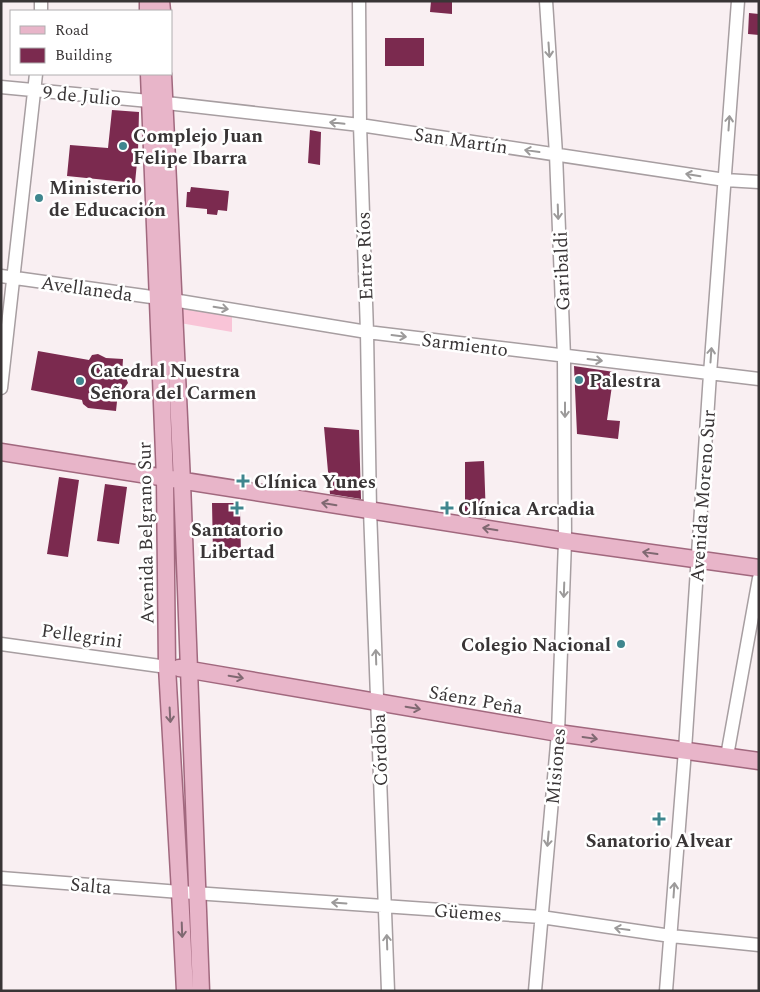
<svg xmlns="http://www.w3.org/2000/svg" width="760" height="992" viewBox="0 0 760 992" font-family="Spectral,serif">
	<rect width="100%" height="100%" fill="#f9eff2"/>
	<!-- green -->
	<path fill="#f9c4d7" d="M179 303 232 310V332L180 323Z"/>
	<!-- building -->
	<path fill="#7b2a4f" d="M431 1H452V14L430 12Z
		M749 13 759 14V35L748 34Z
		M385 38H424V66H385Z
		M112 110 139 112 138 152 135 183 67 176 70 145 108 148Z
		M310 130 321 132 320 165 308 163Z
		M191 187 229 191 227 211 218 210 217 215 207 214V209L186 207 187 192H190Z
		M38 351 89 360 92 355 98 354 106 358 123 359 122 375 126 378 128 383 123 390 118 392 116 411 88 408 83 404 82 400 31 390Z
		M574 366 614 372 607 420 620 421 618 439 577 434Z
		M324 427 359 430 361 499 330 494Z
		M484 461 486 518 465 515V462Z
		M59 477 79 480 68 557 47 554Z
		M105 484 127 487 119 544 97 541Z
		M212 503H240L241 559 230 560V553H213Z"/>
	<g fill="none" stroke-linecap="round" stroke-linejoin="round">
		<!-- minor casing -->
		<g stroke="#a79ea1" stroke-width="15">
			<path id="minor" d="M359 1 360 125 367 332 370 510 388 991
				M41 11V1
				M1 87 149 101 360 125 725 180 759 182
				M1 276 173 300 367 332 759 379
				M1 388 36 74
				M1 644 167 667
				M727 756 759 578
				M1 878 180 892 541 917 671 936 759 945
				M535 991 558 733 565 541 564 357 556 154 546 1
				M666 991 685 750 710 374 738 1"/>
		</g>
		<!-- major casing -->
		<g stroke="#a1687e" stroke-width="19">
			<path id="major" d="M148 1V11
				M161 1 162 11
				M149 74 165 479 167 667 180 892 185 991
				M163 74 182 482 201 991
				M1 452 565 541 759 568
				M179 668 558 733 759 761"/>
		</g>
		<!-- minor -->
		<use href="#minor" stroke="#fff" stroke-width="12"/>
		<!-- major -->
		<use href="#major" stroke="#e8b5c9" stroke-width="16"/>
	</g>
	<!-- one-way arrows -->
	<defs><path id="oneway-shaft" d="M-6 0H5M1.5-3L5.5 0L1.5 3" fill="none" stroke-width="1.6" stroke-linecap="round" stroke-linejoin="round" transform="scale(1.25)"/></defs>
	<g stroke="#9c9a9a">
		<use href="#oneway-shaft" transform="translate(549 50) rotate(86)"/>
		<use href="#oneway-shaft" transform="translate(337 123) rotate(-174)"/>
		<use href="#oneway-shaft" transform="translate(729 123) rotate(-86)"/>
		<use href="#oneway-shaft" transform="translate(532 151) rotate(-172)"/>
		<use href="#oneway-shaft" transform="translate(693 175) rotate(-171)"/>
		<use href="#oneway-shaft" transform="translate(558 212) rotate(88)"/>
		<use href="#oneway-shaft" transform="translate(221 308) rotate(9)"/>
		<use href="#oneway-shaft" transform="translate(399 336) rotate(7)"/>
		<use href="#oneway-shaft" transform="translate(711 355) rotate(-86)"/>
		<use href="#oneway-shaft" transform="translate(595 360) rotate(7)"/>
		<use href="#oneway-shaft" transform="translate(565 410) rotate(90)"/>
		<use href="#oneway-shaft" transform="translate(564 590) rotate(92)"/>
		<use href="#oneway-shaft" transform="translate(376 657) rotate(-92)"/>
		<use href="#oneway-shaft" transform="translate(548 839) rotate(95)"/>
		<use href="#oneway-shaft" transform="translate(674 890) rotate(-86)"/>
		<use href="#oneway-shaft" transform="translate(339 903) rotate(-176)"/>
		<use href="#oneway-shaft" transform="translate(622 929) rotate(-172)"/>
		<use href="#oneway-shaft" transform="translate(387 942) rotate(-92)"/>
	</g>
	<g stroke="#7f6871">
		<use href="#oneway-shaft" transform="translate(329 504) rotate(-171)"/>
		<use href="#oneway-shaft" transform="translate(490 529) rotate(-171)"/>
		<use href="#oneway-shaft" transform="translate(650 553) rotate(-172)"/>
		<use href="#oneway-shaft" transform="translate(236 677) rotate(10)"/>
		<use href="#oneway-shaft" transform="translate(413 708) rotate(10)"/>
		<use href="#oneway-shaft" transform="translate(170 715) rotate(87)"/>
		<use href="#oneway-shaft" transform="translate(590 738) rotate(8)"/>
		<use href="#oneway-shaft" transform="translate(182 930) rotate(88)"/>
	</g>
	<!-- markers -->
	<g fill="#3f868e" stroke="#fff" stroke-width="2">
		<circle cx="123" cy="146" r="5"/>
		<circle cx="39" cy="198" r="5"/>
		<circle cx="579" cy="380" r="5"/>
		<circle cx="80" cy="381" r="5"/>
		<path d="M240.5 473.5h5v5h5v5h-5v5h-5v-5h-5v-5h5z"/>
		<path d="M234.5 500.5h5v5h5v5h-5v5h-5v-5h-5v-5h5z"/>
		<path d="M444.5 500.5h5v5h5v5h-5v5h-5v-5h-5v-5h5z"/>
		<circle cx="621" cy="644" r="5"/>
		<path d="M656.5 811.5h5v5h5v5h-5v5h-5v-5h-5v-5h5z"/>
	</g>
	<g text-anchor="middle" stroke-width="5" stroke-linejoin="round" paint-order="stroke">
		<!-- street labels -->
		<g font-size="19" fill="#393536" stroke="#fff">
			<text transform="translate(82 95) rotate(5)" y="7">9 de Julio</text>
			<text transform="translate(461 140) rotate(8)" y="7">San Martín</text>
			<text transform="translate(364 256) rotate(-92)" y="7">Entre Ríos</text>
			<text transform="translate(561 271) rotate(-92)" y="7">Garibaldi</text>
			<text transform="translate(87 288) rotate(8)" y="7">Avellaneda</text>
			<text transform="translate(465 344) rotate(7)" y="7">Sarmiento</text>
			<text transform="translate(702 496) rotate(-86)" y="7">Avenida Moreno Sur</text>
			<text transform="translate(145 533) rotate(-91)" y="7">Avenida Belgrano Sur</text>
			<text transform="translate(82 635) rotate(8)" y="7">Pellegrini</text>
			<text transform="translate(476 699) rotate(10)" y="7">Sáenz Peña</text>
			<text transform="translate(379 750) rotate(-92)" y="7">Córdoba</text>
			<text transform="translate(555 766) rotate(-85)" y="7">Misiones</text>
			<text transform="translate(91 885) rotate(5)" y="7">Salta</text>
			<text transform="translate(468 912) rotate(4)" y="7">Güemes</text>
		</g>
		<!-- poi labels -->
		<g font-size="19" font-weight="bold" fill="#393536" stroke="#fff" text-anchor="start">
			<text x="133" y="142">Complejo Juan<tspan x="133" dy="22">Felipe Ibarra</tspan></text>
			<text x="49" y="194">Ministerio<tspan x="49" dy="22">de Educación</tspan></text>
			<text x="90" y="377">Catedral Nuestra<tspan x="90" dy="22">Señora del Carmen</tspan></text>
			<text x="589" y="387">Palestra</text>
			<text x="254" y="488">Clínica Yunes</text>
			<text x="458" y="515">Clínica Arcadia</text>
			<text x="237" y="536" text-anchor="middle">Santatorio<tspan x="237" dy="22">Libertad</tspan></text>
			<text x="611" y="651" text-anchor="end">Colegio Nacional</text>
			<text x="659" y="847" text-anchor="middle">Sanatorio Alvear</text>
		</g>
	</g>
	<!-- border -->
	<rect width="760" height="992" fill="none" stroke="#393536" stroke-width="5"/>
	<!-- legend -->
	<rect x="10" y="10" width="162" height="65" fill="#ffffff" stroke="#b0aeaf"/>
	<rect x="20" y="26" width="25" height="8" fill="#e8b5c9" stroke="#b0aeaf"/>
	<text x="55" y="35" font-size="15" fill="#393536">Road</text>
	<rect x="20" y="48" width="25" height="15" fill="#7b2a4f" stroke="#b0aeaf"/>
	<text x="55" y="60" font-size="15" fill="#393536">Building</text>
</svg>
